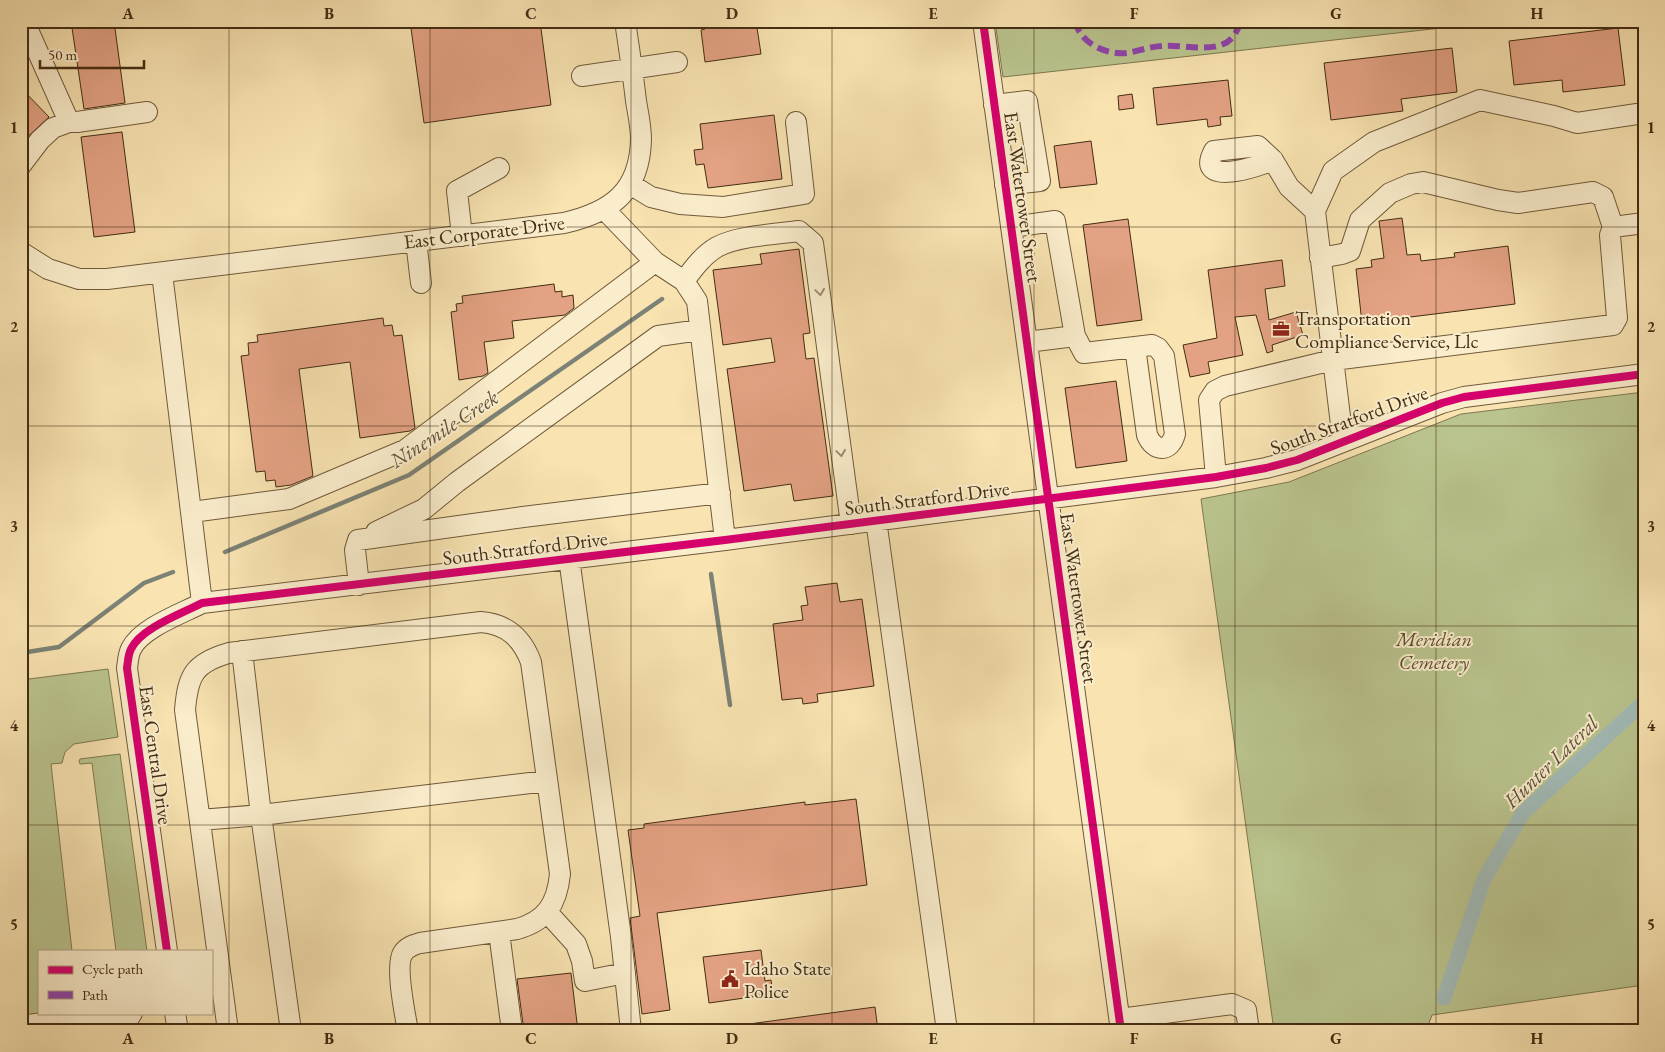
<svg xmlns="http://www.w3.org/2000/svg" width="1665" height="1052" viewBox="0 0 1665 1052" font-family="'EB Garamond',serif">
	<rect width="100%" height="100%" fill="#f8e3b1"/>
	<filter id="stains"><feTurbulence type="fractalNoise" baseFrequency=".004" numOctaves="4"/><feColorMatrix values="0 0 0 0 .2 0 0 0 0 .09 0 0 0 0 .02 0 0 0 .5 -.17"/></filter>
	<radialGradient id="worn" r=".72"><stop offset=".6" stop-color="#630" stop-opacity="0"/><stop offset="1" stop-color="#630" stop-opacity=".3"/></radialGradient>
	<!-- green -->
	<path fill="#bac48e" stroke="#7e7850" d="M995 21H1504L1003 77Z
		M1644 392V985L1432 1015 1426 1031H1274L1201 499 1289 482 1461 414Z
		M108 669 118 737 74 744 65 752 62 763 51 764 72 951H39V1013H53L21 1017V680Z
		M120 754 147 951H116L92 763 80 764 79 761 80 759Z"/>
	<g fill="none" stroke-linecap="round" stroke-linejoin="round">
		<!-- stream -->
		<path stroke="#7c8275" stroke-width="4.5" d="M225 552 409 475 662 299
			M711 574 730 705
			M21 653 59 647 144 583 173 572"/>
		<!-- canal -->
		<path stroke="#a2bbb7" stroke-width="15" d="M1444 998 1484 879 1523 813 1644 702"/>
	</g>
	<!-- building -->
	<path fill="#e3a283" stroke="#432d13" d="M71 21H114L125 103 84 109Z
		M410 21H540L551 105 424 123Z
		M704 21H756L761 54 705 62 701 30 705 29Z
		M1618 28 1625 85 1563 92 1562 80 1514 85 1509 41Z
		M1452 48 1457 92 1401 99 1403 111 1331 120 1324 63Z
		M1228 80 1232 116 1220 117 1221 125 1208 127 1207 119 1157 125 1153 88Z
		M21 88 49 117 21 143Z
		M1132 94 1134 108 1119 110 1118 96Z
		M774 115 782 179 708 188 704 164 696 165 694 150 703 149 700 124Z
		M122 132 135 232 94 237 81 137Z
		M1091 141 1097 184 1060 188 1054 146Z
		M1402 218 1407 255 1420 254 1421 261 1455 257 1454 253 1508 246 1515 304 1362 323 1356 269 1372 267 1371 260 1384 258 1379 221Z
		M1128 219 1142 320 1097 326 1083 225Z
		M799 249 810 333 803 334 806 359 814 358 833 496 794 501 791 484 744 491 727 369 775 362 771 338 723 345 713 270 762 264 760 254Z
		M1282 260 1285 286 1265 289 1269 320 1296 312 1303 335 1272 345 1273 351 1267 353 1256 315 1235 317 1243 355 1208 362 1210 373 1190 377 1183 345 1217 338 1208 270Z
		M554 284 555 292 562 291V297L573 295 574 308 565 315 512 321 514 338 484 342 488 373 483 376 459 380 451 312 457 311 456 304 463 303 462 296Z
		M383 318 384 326 392 325 394 336 402 335 415 428 410 431 360 438 350 362 299 369 313 476 291 485 276 487 275 480 266 481 265 471 256 472 241 356 249 355 248 343 258 342 257 335Z
		M1116 381 1127 461 1076 468 1065 388Z
		M837 583 840 602 862 599 874 686 817 694 818 702 803 704 802 698 782 700 773 624 803 620 801 606 808 605 805 587Z
		M856 799 867 885 657 913 670 1010 642 1014 630 918 640 916 628 830 644 828V824L805 802V805Z
		M761 950 765 981 771 980 773 994 709 1003 703 957Z
		M571 973 578 1031H524L517 979Z
		M875 1007 878 1031H750L749 1024Z"/>
	<g fill="none" stroke-linecap="round" stroke-linejoin="round">
		<!-- minor casing -->
		<g stroke="#705a3a" stroke-width="22">
			<path id="minor" d="M24 21 69 122H77L147 112
				M983 21 1121 1031
				M582 76 677 62
				M994 105 1027 101 1040 181 1005 185
				M1273 160C1260 166 1194 188 1214 151L1258 146 1273 160 1289 187 1315 211
				M21 165 40 140 53 128 69 122
				M630 184 651 197 680 204 723 207 804 194 796 122
				M1315 211 1333 171 1374 142 1480 100 1554 116 1577 123 1637 114 1644 115
				M1315 211 1343 441
				M1011 227 1055 221 1075 336 1027 342
				M462 236 457 191 499 168
				M416 241 421 283
				M21 252 48 269 79 279H107L564 223C612 212 640 191 641 139 641 126 638 113 636 101 633 74 629 48 625 21
				M1320 258 1342 254 1350 251 1360 220 1390 193 1411 184 1423 182 1498 200 1518 203 1593 192 1603 197 1613 227
				M655 262 684 281 697 301 725 540
				M162 273 202 603
				M684 281C693 269 703 255 717 247 737 236 776 234 799 231L813 243 851 524
				M1075 336 1084 353 1152 345 1158 348 1164 356 1175 434C1170 453 1154 452 1147 435L1135 347
				M1216 477 1209 400 1215 391 1225 386 1333 360 1613 325 1617 318 1610 235 1613 227 1644 223
				M192 512 289 499 405 450 655 262 605 210
				M876 520 947 1031
				M376 532 424 509 457 482 658 336 700 330
				M569 558 621 937 631 1031
				M359 585 355 550 358 540 523 517 720 493
				M242 651 261 815 291 1031
				M200 820 261 815 547 781
				M547 912 576 944 582 961 585 981 625 973
				M499 932 512 1031
				M167 951 127 668C128 662 128 655 131 649 141 628 181 614 202 603L725 540 1216 477 1266 468 1297 460 1442 403 1464 397 1644 374
				M175 1013 178 1031
				M1120 1019 1232 1004 1246 1010 1249 1031
				M21 1026 118 1013
				M121 1031 132 1013
				M228 1031 185 710C188 675 194 663 229 653L481 622C507 624 522 638 531 662L560 874C557 904 546 921 517 929L420 943C413 945 407 947 403 953 395 965 405 1015 408 1031"/>
		</g>
		<!-- minor -->
		<use href="#minor" stroke="#faedcc" stroke-width="20"/>
		<!-- quiet -->
		<path stroke="#8e44ad" stroke-width="6" stroke-dasharray="12 6" stroke-linecap="butt" d="M1075 21C1080 43 1105 55 1127 53 1138 51 1149 47 1161 46 1188 43 1232 61 1240 21"/>
		<!-- cycleway casing -->
		<g stroke="#faedcc" stroke-width="11">
			<path id="cycleway" d="M983 21 1121 1031
				M167 951 127 668C128 662 128 655 131 649 141 628 181 614 202 603L725 540 1216 477 1266 468 1297 460 1442 403 1464 397 1644 374"/>
		</g>
		<!-- cycleway -->
		<use href="#cycleway" stroke="#d6006c" stroke-width="8"/>
	</g>
	<!-- one-way arrows -->
	<defs><path id="oneway-chevron" d="M-2-3.5L2.5 0L-2 3.5" fill="none" stroke-width="1.6" stroke-linecap="round" stroke-linejoin="round" transform="scale(1.25)"/></defs>
	<g stroke="#9e8d70">
		<use href="#oneway-chevron" transform="translate(820 292) rotate(82)"/>
		<use href="#oneway-chevron" transform="translate(841 453) rotate(82)"/>
	</g>
	<!-- grid -->
	<path fill="none" stroke="#432d13" stroke-width="1" stroke-opacity="0.55" d="M229 21V1031M430 21V1031M631 21V1031M832 21V1031M1034 21V1031M1235 21V1031M1436 21V1031M21 227H1644M21 426H1644M21 626H1644M21 825H1644"/>
	<!-- icons -->
	<defs>
		<g id="office-bare" transform="scale(1.35)"><path d="M-6-3h4V-5.5h4V-3h4V5H-6ZM-1-4.5V-3h2v-1.5ZM-6 0V1H6V0Z" fill="#8f2418" stroke="#faedcc" stroke-width="2.5" paint-order="stroke"/></g>
		<g id="civic-bare" transform="scale(1.35)"><path d="M-.6-6.5H3V-4.5H.6V-3L4-1V1h2V6H-6V1h2V-1L-.6-3ZM-1.2 2.5V6h2.4V2.5Z" fill="#8f2418" stroke="#faedcc" stroke-width="2.5" paint-order="stroke"/></g>
	</defs>
	<g fill-rule="evenodd">
		<use href="#office-bare" x="1281" y="329"/>
		<use href="#civic-bare" x="730" y="979"/>
	</g>
	<g text-anchor="middle" stroke-width="4" stroke-linejoin="round" paint-order="stroke">
		<!-- street labels -->
		<g font-size="20" fill="#432d13" stroke="#faedcc">
			<text transform="translate(1023 197) rotate(82)" y="7">East Watertower Street</text>
			<text transform="translate(484 232) rotate(-7)" y="7">East Corporate Drive</text>
			<text transform="translate(1349 420) rotate(-20)" y="7">South Stratford Drive</text>
			<text transform="translate(927 498) rotate(-7)" y="7">South Stratford Drive</text>
			<text transform="translate(525 548) rotate(-7)" y="7">South Stratford Drive</text>
			<text transform="translate(1079 598) rotate(82)" y="7">East Watertower Street</text>
			<text transform="translate(156 755) rotate(82)" y="7">East Central Drive</text>
		</g>
		<!-- poi labels -->
		<g font-size="20" fill="#432d13" stroke="#faedcc" text-anchor="start">
			<text x="1295" y="325">Transportation<tspan x="1295" dy="23">Compliance Service, Llc</tspan></text>
			<text x="744" y="975">Idaho State<tspan x="744" dy="23">Police</tspan></text>
		</g>
		<!-- park labels -->
		<g font-size="20" font-style="italic" fill="#5b4b2c" stroke="#faedcc">
			<text x="1434" y="646">Meridian<tspan x="1434" dy="23">Cemetery</tspan></text>
		</g>
		<!-- water labels -->
		<g font-size="21" font-style="italic" fill="#5b503c" stroke="#faedcc">
			<text transform="translate(444 429) rotate(-33)" y="7">Ninemile Creek</text>
			<text transform="translate(1551 762) rotate(-44)" y="7">Hunter Lateral</text>
		</g>
	</g>
	<!-- margin -->
	<rect width="1665" height="1052" fill="none" stroke="#f8e3b1" stroke-width="55"/>
	<!-- legend -->
	<rect x="38" y="950" width="175" height="65" fill="#faedcc" stroke="#b1a082"/>
	<rect x="48" y="966" width="25" height="8" fill="#d6006c" stroke="#b1a082"/>
	<text x="82" y="974" font-size="15" fill="#432d13">Cycle path</text>
	<rect x="48" y="991" width="25" height="8" fill="#8e44ad" stroke="#b1a082"/>
	<text x="82" y="1000" font-size="15" fill="#432d13">Path</text>
	<!-- scale -->
	<path d="M40 60v8h104v-8" fill="none" stroke="#432d13" stroke-width="2.5"/>
	<text x="48" y="60" font-size="15" fill="#432d13" stroke="#faedcc" stroke-width="4" paint-order="stroke">50 m</text>
	<rect x="28" y="28" width="1610" height="996" fill="none" stroke="#432d13" stroke-width="2"/>
	<g font-size="16" text-anchor="middle" font-weight="bold" fill="#432d13">
		<text x="128" y="19">A</text>
		<text x="329" y="19">B</text>
		<text x="531" y="19">C</text>
		<text x="732" y="19">D</text>
		<text x="933" y="19">E</text>
		<text x="1134" y="19">F</text>
		<text x="1336" y="19">G</text>
		<text x="1537" y="19">H</text>
		<text x="14" y="133">1</text>
		<text x="1651" y="133">1</text>
		<text x="14" y="332">2</text>
		<text x="1651" y="332">2</text>
		<text x="14" y="532">3</text>
		<text x="1651" y="532">3</text>
		<text x="14" y="731">4</text>
		<text x="1651" y="731">4</text>
		<text x="14" y="930">5</text>
		<text x="1651" y="930">5</text>
		<text x="128" y="1044">A</text>
		<text x="329" y="1044">B</text>
		<text x="531" y="1044">C</text>
		<text x="732" y="1044">D</text>
		<text x="933" y="1044">E</text>
		<text x="1134" y="1044">F</text>
		<text x="1336" y="1044">G</text>
		<text x="1537" y="1044">H</text>
	</g>
	<rect width="100%" height="100%" filter="url(#stains)"/>
	<rect width="100%" height="100%" fill="url(#worn)"/>
</svg>
